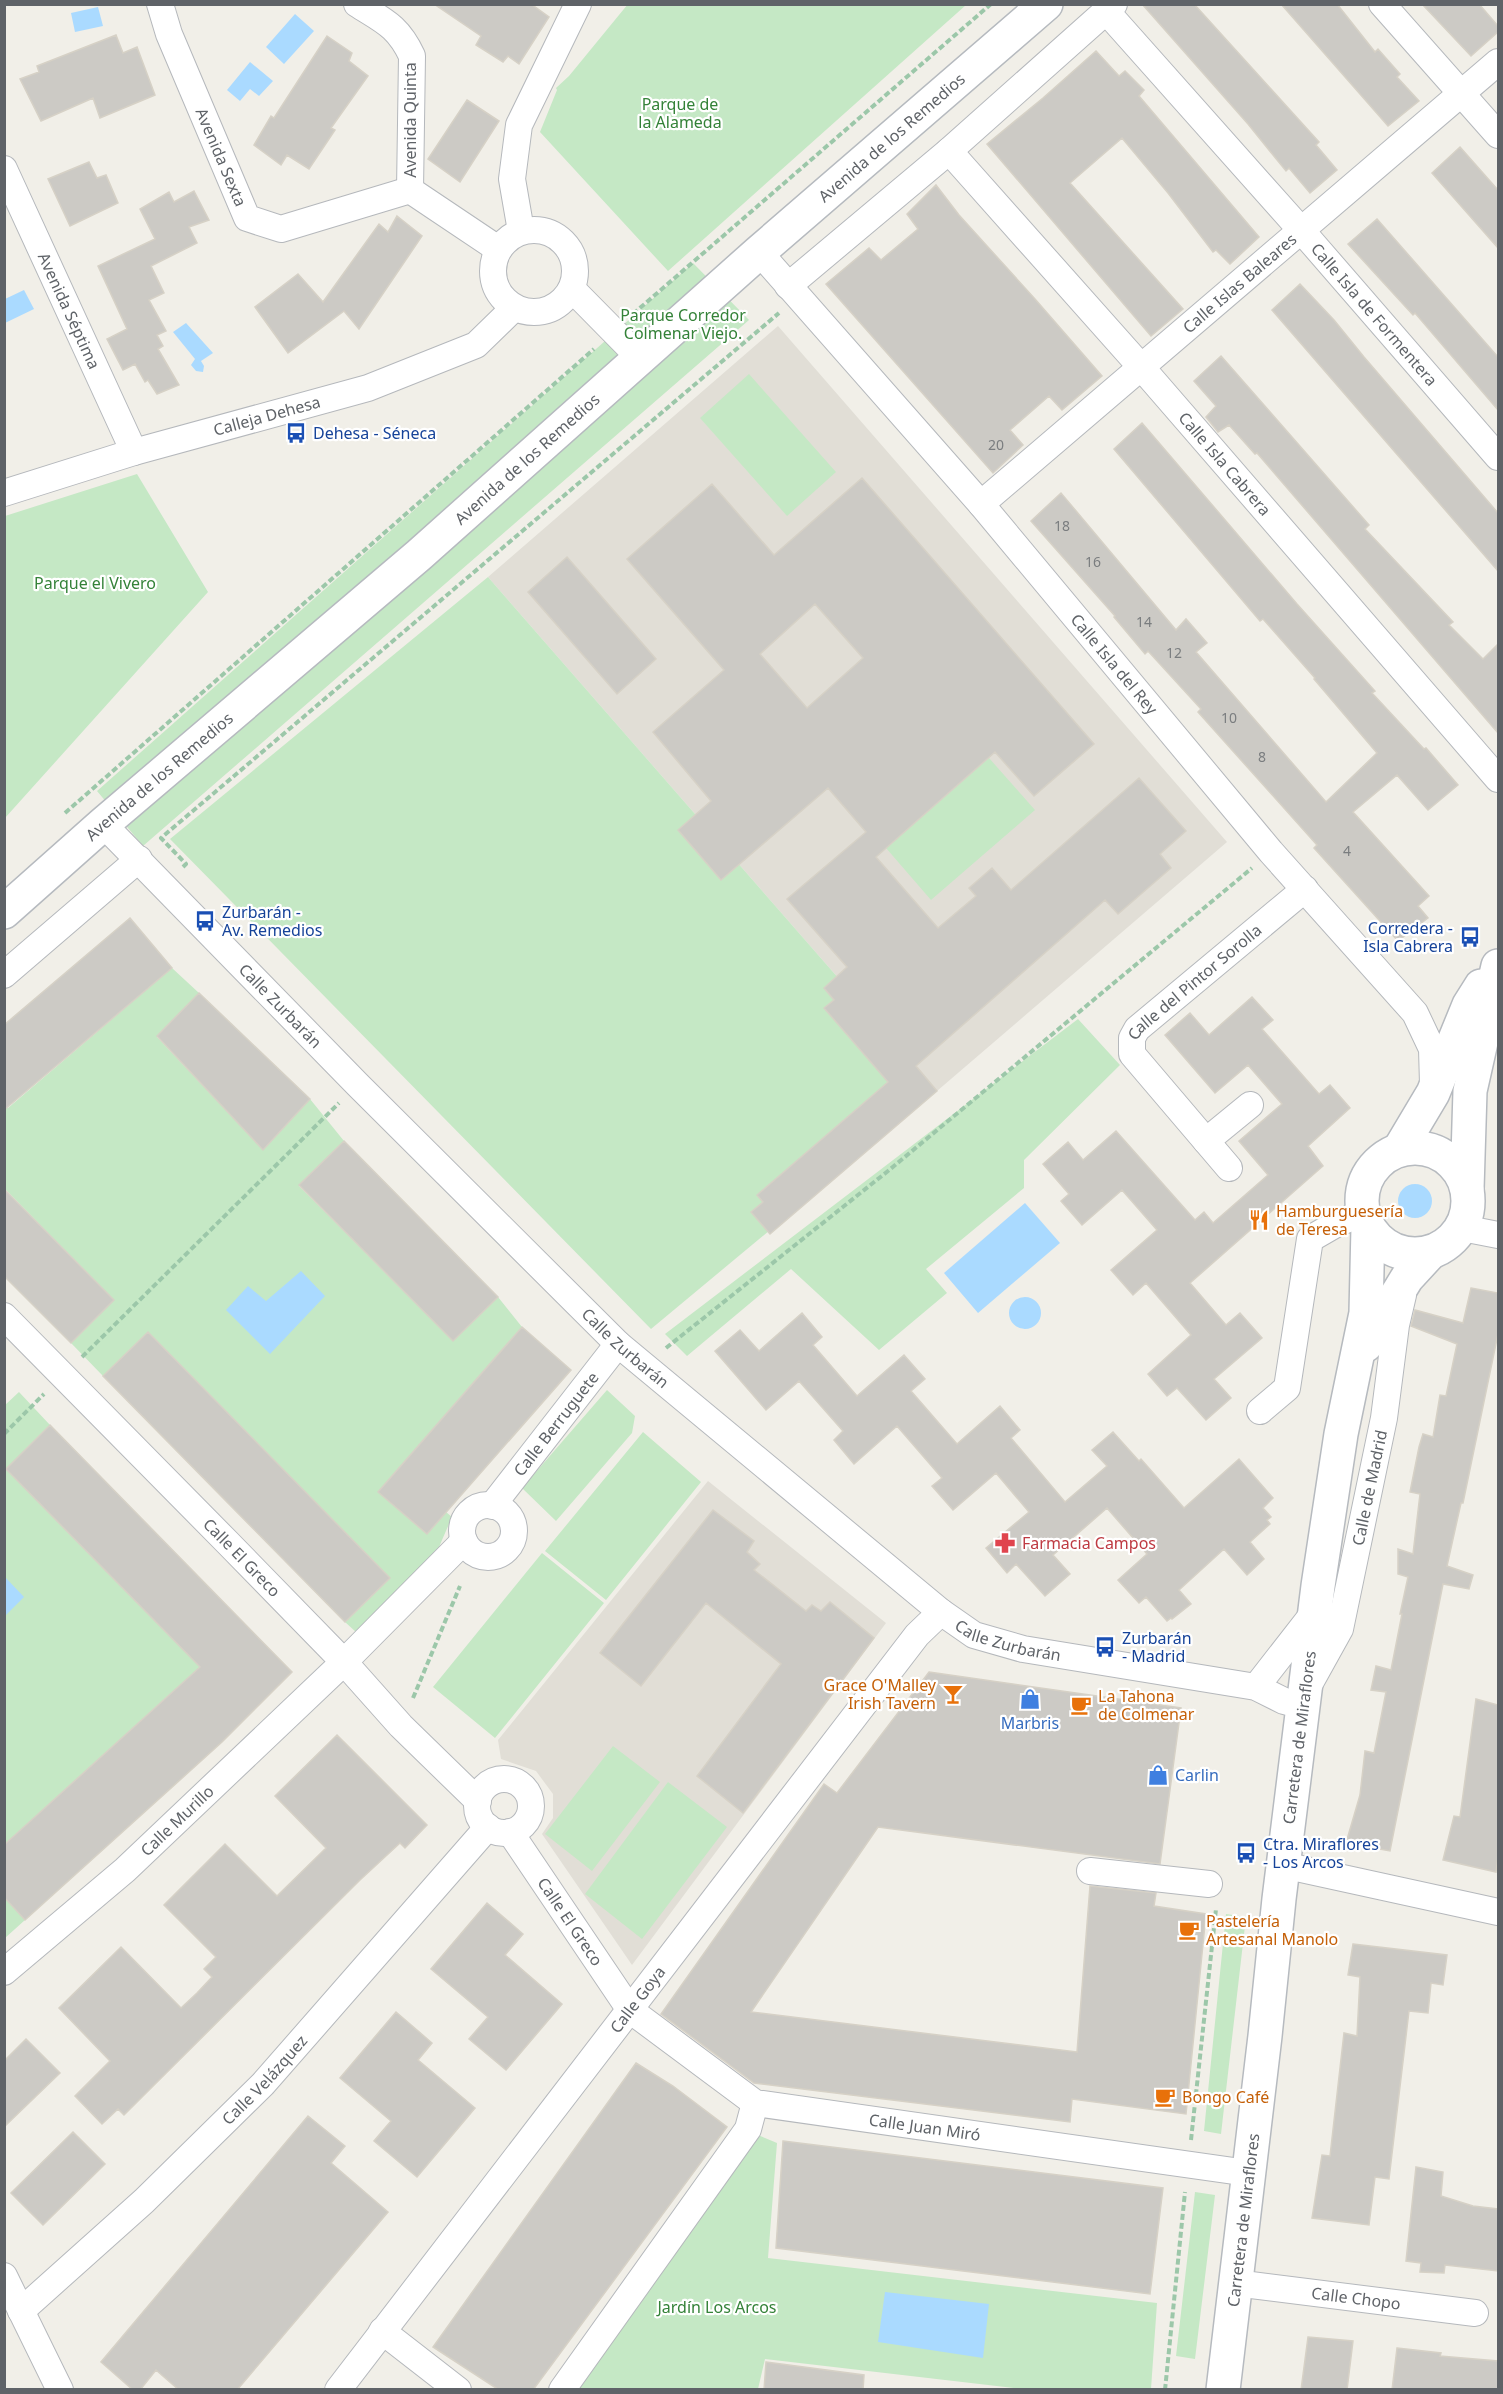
<svg xmlns="http://www.w3.org/2000/svg" width="1503" height="2394" viewBox="0 0 1503 2394" font-family="'Noto Sans',sans-serif">
	<rect width="100%" height="100%" fill="#f1efe8"/>
	<!-- education -->
	<path fill="#e1ded6" d="M778 326 1227 842 937 1091 488 577Z
		M708 1481 886 1623 632 1965 542 1834 553 1818V1794L536 1771 501 1759 498 1740Z"/>
	<!-- green -->
	<path fill="#c5e8c5" d="M628 4H966V5L668 271 540 132 557 90 556 88 569 76Z
		M693 263 749 320 143 846 97 791Z
		M749 374 836 472 787 516 700 418Z
		M137 474 208 592 5 818V516Z
		M488 577 937 1091 651 1329 170 839Z
		M989 758 1035 810 931 900 886 848Z
		M172 968 199 993 157 1037 263 1150 310 1099 344 1141 299 1186 453 1341 498 1297 522 1327 379 1491 427 1534 446 1512 452 1517 439 1547 357 1633 345 1622 390 1578 148 1332 103 1376 71 1343 114 1300 5 1189 4 1104 8 1108Z
		M1078 1019 1120 1065 1024 1160V1188L926 1269 947 1293 879 1350 791 1269 687 1356 665 1334Z
		M607 1390 635 1416 632 1433 556 1521 522 1488Z
		M19 1392 50 1425 6 1469 247 1715 222 1742 172 1692 5 1845 4 1406Z
		M643 1432 701 1482 606 1600 545 1551Z
		M542 1553 604 1603 495 1738 433 1687Z
		M613 1746 660 1782 592 1871 545 1834Z
		M668 1782 727 1827 642 1939 585 1894Z
		M4 1897 25 1920 5 1938H4Z
		M1226 1914 1246 1917 1221 2134 1204 2131Z
		M751 2132 777 2143 768 2258 1157 2303 1151 2389H1022L765 2359 758 2389 576 2390Z
		M1195 2192 1215 2195 1195 2359 1176 2356Z"/>
	<!-- water -->
	<path fill="#aadaff" d="M98 7 103 26 75 32 71 13Z
		M295 14 314 31 284 64 266 47Z
		M250 62 273 81 259 96 250 89 240 101 227 90Z
		M24 290 34 309 5 323V299Z
		M186 323 213 353 201 361 204 366 203 372 196 371 191 365 195 359 173 332Z
		M1398 1201a17 17 0 1 1 34 0a17 17 0 1 1-34 0Z
		M1025 1203 1060 1243 978 1313 944 1273Z
		M301 1271 325 1296 270 1354 226 1310 248 1286 266 1301Z
		M1009 1313a16 16 0 1 1 32 0a16 16 0 1 1-32 0Z
		M5 1577 24 1597 5 1616Z
		M885 2292 989 2304 983 2358 878 2342Z"/>
	<!-- building -->
	<path fill="#cccac5" stroke="#d6d1c6" stroke-width="1.5" fill-rule="evenodd" d="M434 4H531L549 17 519 64 508 56 503 62 476 45 481 36Z
		M1142 4H1194L1319 142 1316 145 1337 170 1310 193 1289 168 1286 171 1248 124Z
		M1281 4H1337L1375 52 1378 49 1400 74 1397 77 1419 101 1388 126Z
		M1422 4H1479L1498 26V32L1471 56Z
		M116 35 123 53 137 47 155 95 100 118 93 98 41 121 20 79 39 72 37 66Z
		M327 36 352 53 349 61 368 76 331 128 335 130 309 169 287 155 281 165 254 145 271 116 274 118Z
		M1096 51 1119 76 1125 71 1144 90 1139 96 1259 237 1230 264 1216 250 1213 252 1168 193 1122 138 1070 183 1183 309 1151 336 987 144 1043 98Z
		M467 100 499 121 460 182 428 159Z
		M1460 147 1498 190V248L1432 173Z
		M89 162 97 178 106 175 118 203 70 226 48 179Z
		M936 185 959 215 1035 299 1102 376 1062 410 1049 396 1010 430 1023 445 993 473 826 284 869 248 881 260 918 229 907 214Z
		M194 191 209 220 189 227 197 243 151 266 164 293 149 300 166 331 157 335 163 346 158 349 179 385 157 394 148 380 145 382 135 364 123 370 107 339 127 329 98 266 155 239 140 209 169 192 174 202Z
		M397 216 422 236 359 329 344 311 288 353 255 307 298 274 323 302 379 224 388 232Z
		M1377 219 1498 357V410L1415 313 1413 315 1348 244Z
		M1300 284 1334 320 1364 357 1498 513V571L1272 310Z
		M1221 356 1369 525 1365 529 1453 622 1449 625 1483 659 1498 644V733L1257 453 1255 454 1229 425 1218 432 1206 417 1216 406 1194 381Z
		M1142 423 1297 604 1375 691 1372 693 1424 749 1426 748 1458 785 1428 810 1397 775 1353 812 1429 896 1418 906 1428 918 1398 941 1314 848 1317 845 1198 712 1201 709 1148 651 1145 654 1114 617 1115 616 1031 521 1061 493 1176 630 1186 619 1207 643 1196 652 1326 802 1377 753 1314 679 1315 678 1263 619 1260 621 1114 449Z
		M862 478 1094 744 1034 796 995 752 876 857 938 928 976 896 969 888 992 868 1011 890 1139 778 1186 831 1160 854 1171 868 1118 914 1105 900 916 1066 937 1091 770 1234 751 1212 763 1202 757 1195 888 1082 824 1008 834 1000 824 988 847 967 787 899 866 832 828 788 721 880 678 830 711 801 653 732 724 670 627 559 712 484 774 555ZM815 604 863 658 807 708 760 654Z
		M567 557 656 659 617 694 528 592Z
		M130 918 172 968 4 1110V1025Z
		M199 993 310 1099 263 1150 157 1036Z
		M1252 997 1273 1020 1262 1029 1319 1094 1330 1085 1350 1108 1308 1146 1323 1166 1190 1283 1226 1325 1240 1313 1262 1338 1214 1379 1231 1398 1206 1420 1177 1388 1167 1396 1148 1374 1191 1335 1146 1283 1133 1295 1111 1270 1157 1230 1122 1190 1082 1225 1061 1201 1069 1194 1043 1164 1068 1142 1083 1160 1116 1131 1195 1220 1204 1212 1213 1223 1268 1175 1239 1141 1282 1104 1248 1065 1215 1093 1165 1035 1190 1013 1209 1035Z
		M344 1141 498 1297 453 1341 299 1185Z
		M4 1189 114 1300 71 1343 4 1276Z
		M1471 1288 1498 1293V1334L1463 1503H1461L1447 1566 1473 1575 1469 1589 1443 1584 1390 1851 1346 1843 1360 1795 1365 1751 1374 1753 1386 1692 1371 1690 1376 1666 1391 1670 1402 1614H1400L1408 1577 1398 1574V1549L1413 1554 1420 1494 1410 1492 1419 1447 1423 1434 1433 1437 1440 1395 1446 1396 1457 1344 1411 1326 1415 1310 1463 1323Z
		M802 1313 822 1337 813 1345 857 1396 904 1355 925 1379 911 1391 957 1444 1000 1406 1020 1430 1011 1438 1065 1502 1107 1466 1092 1450 1113 1432 1139 1461 1141 1459 1184 1508 1239 1459 1273 1498 1263 1508 1271 1517 1267 1520 1270 1524 1250 1542 1264 1559 1247 1575 1224 1549 1179 1590 1191 1604 1172 1619 1171 1618 1167 1621 1146 1597 1139 1603 1118 1580 1147 1554 1107 1508 1053 1555 1070 1574 1045 1596 1016 1564 1007 1573 986 1548 1029 1512 996 1473 953 1510 932 1486 942 1478 897 1426 854 1464 834 1440 843 1431 799 1381 766 1410 715 1351 740 1330 759 1351Z
		M522 1327 571 1370 427 1534 378 1492Z
		M148 1332 390 1578 345 1622 103 1376Z
		M50 1425 292 1672 222 1742 25 1920 4 1897V1845L200 1667 6 1469Z
		M713 1510 754 1541 747 1552 760 1564 754 1570 806 1611 812 1605 821 1611 830 1602 874 1638 743 1813 697 1776 781 1664 706 1603 641 1686 600 1653Z
		M929 1672 1181 1708 1160 1864 878 1827 751 2012 1077 2052 1090 1886 1156 1893 1154 1906 1206 1914 1186 2114 1072 2099 1070 2122 754 2083 661 2014 824 1784 837 1793Z
		M1476 1699 1498 1705V1857L1496 1872 1443 1860 1454 1816 1460 1817Z
		M337 1735 427 1825 405 1848 400 1843 360 1880 124 2115 118 2109 102 2124 75 2096 110 2061 59 2008 121 1947 181 2008 197 1993 212 1977 204 1969 216 1957 164 1905 225 1844 277 1896 326 1848 275 1796Z
		M487 1903 523 1934 505 1955 562 2004 506 2070 469 2039 488 2017 431 1969Z
		M1353 1944 1447 1955 1443 1985 1431 1983 1428 2013 1409 2011 1389 2179 1375 2177 1369 2225 1312 2218 1322 2155 1330 2156 1344 2033 1357 2036 1360 1977 1348 1975Z
		M396 2012 432 2043 418 2060 475 2108 417 2177 374 2141 391 2121 340 2078Z
		M26 2039 60 2073 4 2127V2061Z
		M636 2063 673 2086 727 2127 533 2390H499L433 2347Z
		M308 2116 345 2146 331 2163 388 2212 237 2390H179L156 2370 140 2390H133L101 2362Z
		M73 2132 105 2164 43 2225 11 2193Z
		M783 2141 1163 2188 1150 2294 776 2248Z
		M1416 2167 1443 2172 1441 2196 1473 2206 1498 2209V2271L1445 2265 1444 2273 1420 2272 1421 2263 1406 2261Z
		M1308 2337 1353 2341 1347 2390H1301Z
		M1397 2348 1441 2353 1440 2356 1498 2361V2390H1392Z
		M766 2362 864 2375 863 2390H764Z"/>
	<g fill="none" stroke-linecap="round" stroke-linejoin="round">
		<!-- street casing -->
		<g stroke="#b5b8bc" stroke-width="28">
			<g id="street">
				<path id="s1" d="M160 4 169 34 247 218 281 229 410 190"/>
				<path d="M357 4C384 21 398 26 412 56L410 190"/>
				<path d="M1382 4 1498 135"/>
				<path id="s2" d="M1106 11 1301 230 1498 457"/>
				<path id="s3" d="M949 151 1142 368 1498 779"/>
				<path id="s4" d="M4 169 134 452"/>
				<path d="M410 190 498 249"/>
				<circle cx="534" cy="271" r="41"/>
				<path d="M521 231 512 179 519 125 578 4"/>
				<path id="s5" d="M759 252 981 504 1271 852 1415 1013 1432 1049 1433 1084"/>
				<path d="M788 286 949 151 1114 4"/>
				<path d="M572 289 641 359"/>
				<path id="s6" d="M4 493 134 452 368 388 476 345 514 308"/>
				<path id="s7" d="M981 504 1498 62"/>
				<path id="s8" d="M103 824 358 1085 618 1344 941 1612 974 1635 1023 1649 1256 1687 1284 1701 1303 1706"/>
				<path d="M4 975 139 859"/>
				<path d="M1206 1141 1250 1105"/>
				<path id="s9" d="M1229 1168 1132 1054V1038L1137 1029 1305 889"/>
				<path d="M1462 1228 1498 1235"/>
				<path id="s10" d="M4 1316 227 1542 344 1662 401 1726 478 1801"/>
				<path d="M1260 1411 1287 1388 1310 1239 1336 1224 1363 1213"/>
				<circle cx="488" cy="1531" r="26"/>
				<path id="s11" d="M492 1506 618 1344"/>
				<path id="s12" d="M1310 1683 1340 1629 1384 1418 1396 1325 1403 1295"/>
				<path d="M1256 1687 1316 1610"/>
				<circle cx="504" cy="1806" r="27"/>
				<path id="s13" d="M510 1832 630 2010 755 2103 1248 2173"/>
				<path d="M1283 1865 1498 1912"/>
				<path d="M1090 1871 1209 1884"/>
				<path id="s14" d="M4 1972 125 1870 344 1662 464 1541"/>
				<path d="M4 2276 60 2390"/>
				<path id="s15" d="M1235 2283 1475 2313"/>
				<path id="s16" d="M21 2311 144 2201 263 2084 488 1827"/>
				<path d="M382 2331 458 2390"/>
				<path id="s17" d="M338 2390 917 1635 941 1612"/>
				<path d="M562 2390 748 2129 755 2103"/>
			</g>
		</g>
		<!-- secondary casing -->
		<g stroke="#b6babf" stroke-width="36">
			<g id="secondary">
				<path id="s18" d="M4 912 103 824 419 555 759 252 1046 4"/>
				<circle cx="1415" cy="1201" r="53"/>
				<path d="M1399 1150 1433 1093 1469 1005 1481 986"/>
				<path d="M1467 1189 1470 1091 1498 966"/>
				<path d="M1366 1345 1407 1278 1431 1252"/>
				<path id="s19" d="M1223 2390 1265 2036 1279 1899 1318 1586 1341 1434 1366 1313 1368 1227"/>
			</g>
		</g>
		<!-- path -->
		<path stroke="#9cc7a9" stroke-width="4" stroke-dasharray="6 3" stroke-linecap="butt" d="M633 314 991 4
			M65 813 594 349
			M183 867 186 864 161 838 779 313
			M666 1348 888 1171 1252 868
			M82 1357 339 1103
			M4 1434 44 1394
			M413 1698 460 1586
			M1191 2140 1216 1909
			M1165 2390 1185 2192"/>
		<!-- street -->
		<use href="#street" stroke="#fff" stroke-width="26"/>
		<!-- secondary -->
		<use href="#secondary" stroke="#fff" stroke-width="33"/>
	</g>
	<!-- icons -->
	<defs>
		<g id="bus-bare" transform="scale(1.62)"><path d="M-5-6H5V4H4V6H2V4H-2V6H-4V4H-5ZM-3.5-4V0h7V-4ZM-3.5 1.2v1.5H-2V1.2ZM2 1.2v1.5H3.5V1.2Z" fill="#1a4fb4" stroke="#fff" stroke-width="2.5" paint-order="stroke"/></g>
		<g id="restaurant-bare" transform="scale(1.62)"><path d="M-5-6h1v4h1v-4h1v4h1v-4h1v5L-1.5 .5V6h-2V.5L-5-1ZM5-6V6H3V1.5H1.5Q1.5-4 5-6Z" fill="#e8710a" stroke="#fff" stroke-width="2.5" paint-order="stroke"/></g>
		<g id="pharmacy-bare" transform="scale(1.62)"><path d="M-2-6h4v4h4v4h-4v4h-4v-4h-4v-4h4Z" fill="#e0444e" stroke="#fff" stroke-width="2.5" paint-order="stroke"/></g>
		<g id="bar-bare" transform="scale(1.62)"><path d="M-6-5H6L.8 .8V4.5H3.5V6h-7V4.5H-.8V.8Z" fill="#e8710a" stroke="#fff" stroke-width="2.5" paint-order="stroke"/></g>
		<g id="shop-bare" transform="scale(1.62)"><path d="M-5-2.5h2.3a2.7 3.5 0 0 1 5.4 0H5L5.5 6h-11ZM-1.5-2.5h3a1.5 2.3 0 0 0-3 0Z" fill="#3f7fe0" stroke="#fff" stroke-width="2.5" paint-order="stroke"/></g>
		<g id="cafe-bare" transform="scale(1.62)"><path d="M-5.5-4.5H6V0H3Q3 3.5 0 3.5H-2.5Q-5.5 3.5-5.5 0ZM3-3.2v2h1.7v-2ZM-6 4.5H4V6H-6Z" fill="#e8710a" stroke="#fff" stroke-width="2.5" paint-order="stroke"/></g>
	</defs>
	<g fill-rule="evenodd">
		<use href="#bus-bare" x="296" y="433"/>
		<use href="#bus-bare" x="205" y="921"/>
		<use href="#bus-bare" x="1470" y="937"/>
		<use href="#restaurant-bare" x="1259" y="1220"/>
		<use href="#pharmacy-bare" x="1005" y="1543"/>
		<use href="#bus-bare" x="1105" y="1647"/>
		<use href="#bar-bare" x="953" y="1694"/>
		<use href="#shop-bare" x="1030" y="1699"/>
		<use href="#cafe-bare" x="1081" y="1705"/>
		<use href="#shop-bare" x="1158" y="1775"/>
		<use href="#bus-bare" x="1246" y="1853"/>
		<use href="#cafe-bare" x="1189" y="1930"/>
		<use href="#cafe-bare" x="1165" y="2097"/>
	</g>
	<g text-anchor="middle" stroke-width="4.5" stroke-linejoin="round" paint-order="stroke">
		<!-- number labels -->
		<g font-size="14" fill="#7a7d7f">
			<text x="996" y="450">20</text>
			<text x="1062" y="531">18</text>
			<text x="1093" y="567">16</text>
			<text x="1144" y="627">14</text>
			<text x="1174" y="658">12</text>
			<text x="1229" y="723">10</text>
			<text x="1262" y="762">8</text>
			<text x="1347" y="856">4</text>
		</g>
		<!-- park labels -->
		<g font-size="16" fill="#348238" stroke="#fff">
			<text x="680" y="110">Parque de<tspan x="680" dy="18">la Alameda</tspan></text>
			<text x="683" y="321">Parque Corredor<tspan x="683" dy="18">Colmenar Viejo.</tspan></text>
			<text x="95" y="589">Parque el Vivero</text>
			<text x="717" y="2313">Jardín Los Arcos</text>
		</g>
		<!-- street labels -->
		<g font-size="16" fill="#5f6368" stroke="#fff">
			<text transform="translate(410 120) rotate(-90)" y="6">Avenida Quinta</text>
			<text dy="6" stroke="none"><textPath href="#s18" startOffset="1178">Avenida de los Remedios</textPath></text>
			<text dy="6" stroke="none"><textPath href="#s1" startOffset="165">Avenida Sexta</textPath></text>
			<text dy="6" stroke="none"><textPath href="#s7" startOffset="340">Calle Islas Baleares</textPath></text>
			<text dy="6" stroke="none"><textPath href="#s4" startOffset="156">Avenida Séptima</textPath></text>
			<text dy="6" stroke="none"><textPath href="#s2" startOffset="405">Calle Isla de Formentera</textPath></text>
			<text dy="6" stroke="none"><textPath href="#s6" startOffset="274">Calleja Dehesa</textPath></text>
			<text dy="6" stroke="none"><textPath href="#s18" startOffset="692">Avenida de los Remedios</textPath></text>
			<text dy="6" stroke="none"><textPath href="#s3" startOffset="417">Calle Isla Cabrera</textPath></text>
			<text dy="6" stroke="none"><textPath href="#s5" startOffset="544">Calle Isla del Rey</textPath></text>
			<text dy="6" stroke="none"><textPath href="#s18" startOffset="206">Avenida de los Remedios</textPath></text>
			<text dy="6" stroke="none"><textPath href="#s9" startOffset="250">Calle del Pintor Sorolla</textPath></text>
			<text dy="6" stroke="none"><textPath href="#s8" startOffset="254">Calle Zurbarán</textPath></text>
			<text dy="6" stroke="none"><textPath href="#s8" startOffset="740">Calle Zurbarán</textPath></text>
			<text dy="6" stroke="none"><textPath href="#s11" startOffset="104">Calle Berruguete</textPath></text>
			<text dy="6" stroke="none"><textPath href="#s12" startOffset="206">Calle de Madrid</textPath></text>
			<text dy="6" stroke="none"><textPath href="#s10" startOffset="339">Calle El Greco</textPath></text>
			<text dy="6" stroke="none"><textPath href="#s8" startOffset="1226">Calle Zurbarán</textPath></text>
			<text dy="6" stroke="none"><textPath href="#s19" startOffset="657">Carretera de Miraflores</textPath></text>
			<text dy="6" stroke="none"><textPath href="#s14" startOffset="230">Calle Murillo</textPath></text>
			<text dy="6" stroke="none"><textPath href="#s13" startOffset="108">Calle El Greco</textPath></text>
			<text dy="6" stroke="none"><textPath href="#s17" startOffset="492">Calle Goya</textPath></text>
			<text dy="6" stroke="none"><textPath href="#s16" startOffset="336">Calle Velázquez</textPath></text>
			<text dy="6" stroke="none"><textPath href="#s13" startOffset="542">Calle Juan Miró</textPath></text>
			<text dy="6" stroke="none"><textPath href="#s19" startOffset="171">Carretera de Miraflores</textPath></text>
			<text dy="6" stroke="none"><textPath href="#s15" startOffset="122">Calle Chopo</textPath></text>
		</g>
		<!-- transit labels -->
		<g font-size="16" fill="#164399" stroke="#fff" text-anchor="start">
			<text x="313" y="439">Dehesa - Séneca</text>
			<text x="222" y="918">Zurbarán -<tspan x="222" dy="18">Av. Remedios</tspan></text>
			<text x="1453" y="934" text-anchor="end">Corredera -<tspan x="1453" dy="18">Isla Cabrera</tspan></text>
			<text x="1122" y="1644">Zurbarán<tspan x="1122" dy="18">- Madrid</tspan></text>
			<text x="1263" y="1850">Ctra. Miraflores<tspan x="1263" dy="18">- Los Arcos</tspan></text>
		</g>
		<!-- food labels -->
		<g font-size="16" fill="#c56008" stroke="#fff" text-anchor="start">
			<text x="1276" y="1217">Hamburguesería<tspan x="1276" dy="18">de Teresa</tspan></text>
			<text x="936" y="1691" text-anchor="end">Grace O'Malley<tspan x="936" dy="18">Irish Tavern</tspan></text>
			<text x="1098" y="1702">La Tahona<tspan x="1098" dy="18">de Colmenar</tspan></text>
			<text x="1206" y="1927">Pastelería<tspan x="1206" dy="18">Artesanal Manolo</tspan></text>
			<text x="1182" y="2103">Bongo Café</text>
		</g>
		<!-- health labels -->
		<g font-size="16" fill="#be3a42" stroke="#fff" text-anchor="start">
			<text x="1022" y="1549">Farmacia Campos</text>
		</g>
		<!-- shop labels -->
		<g font-size="16" fill="#366cbe" stroke="#fff">
			<text x="1030" y="1729">Marbris</text>
			<text x="1175" y="1781" text-anchor="start">Carlin</text>
		</g>
	</g>
	<!-- border -->
	<rect width="1503" height="2394" fill="none" stroke="#5f6368" stroke-width="12"/>
</svg>
